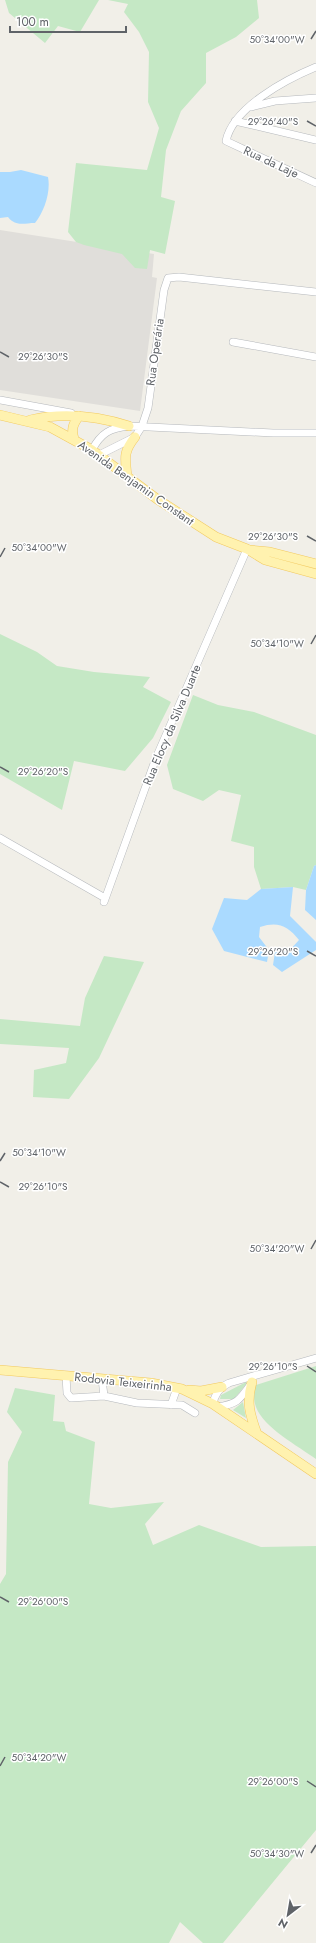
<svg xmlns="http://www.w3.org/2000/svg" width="316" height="1943" viewBox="0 0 316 1943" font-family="Jost,sans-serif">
	<rect width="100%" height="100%" fill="#f1efe8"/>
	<!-- industrial -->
	<path fill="#e0deda" d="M0 230 154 254 152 277 157 278 140 411 0 390Z"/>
	<!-- green -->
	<path fill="#c5e8c5" d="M5 0H99L80 32 58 26 45 43 9 13Z
		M108 0H257L259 18 236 37 206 53V83L181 111 166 150 161 197 175 201 165 254 150 250 147 269 135 268 122 254 84 245 76 242 68 232 76 163 147 170 159 128 148 102 149 52 139 32 124 12 128 4Z
		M0 634 37 652 57 666 94 672 150 677 143 687 171 702 153 738 125 771 74 761 62 810 0 774Z
		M193 695 218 705 254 712 316 735V865L314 866 306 890 293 887 261 889 254 867V847L231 841 241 795 219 790 203 801 173 789 167 765Z
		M104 956 144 962 99 1058 69 1099 33 1097 34 1070 66 1063 69 1048 0 1044V1019L80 1026 85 998Z
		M316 1366V1459C298 1446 264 1428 256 1407 253 1399 254 1393 256 1385Z
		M246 1382 247 1383 234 1399H220L221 1395Z
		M15 1388 55 1395 53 1421 64 1422 66 1431 95 1442 89 1504 111 1508 164 1502 145 1524 153 1545 199 1525 261 1547 316 1546V1830L223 1943H203L180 1922 169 1943H0V1584L6 1574 8 1462 22 1432 7 1412Z
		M243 1402 246 1418 233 1410Z"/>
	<!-- water -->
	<path fill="#aadaff" d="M21 170 48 177C51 192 44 212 35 223 24 223 16 227 8 217L0 218V172H10Z
		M316 865V920L305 910 306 890 314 866Z
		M293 887 290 916 316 942V950L282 972 273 965 275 952 289 951 299 940C288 926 278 921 260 927L259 937 269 950 267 962 224 951 212 929 224 898 247 900 261 889Z"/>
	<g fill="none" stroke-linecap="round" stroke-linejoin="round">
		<!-- minor casing -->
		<g stroke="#b5b8bc" stroke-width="8">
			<path id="minor" d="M316 67C287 79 233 107 226 141L316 183
				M251 107 275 101 316 98
				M235 121 316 140
				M233 342 316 357
				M0 400 71 413
				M92 450C101 433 110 428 129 426L273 433H316
				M99 455 135 437 142 426 148 408 164 290 168 278 179 277 316 292
				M0 838 105 898
				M104 902 156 758 247 549
				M66 1376 67 1393 71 1398 104 1396 137 1403 182 1405 195 1413
				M102 1379 104 1396
				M213 1404C215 1394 219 1388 229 1383L316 1358
				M171 1405 177 1388
				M217 1407C237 1404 239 1401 251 1384"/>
		</g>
		<!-- major casing -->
		<g stroke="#f2c960" stroke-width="10">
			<path id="major" d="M0 415 50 427 92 450 157 499 216 537 247 549 265 560 316 574
				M30 420C64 412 97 416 129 426
				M74 439C71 429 73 424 79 416
				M127 476C125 458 123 452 135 437
				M250 550 270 552 316 564
				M0 1370 151 1383 182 1389 213 1404 316 1474
				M252 1382C246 1402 250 1415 257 1434
				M189 1390 201 1391 222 1387"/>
		</g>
		<!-- minor -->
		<use href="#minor" stroke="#fff" stroke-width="7"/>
		<!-- major -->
		<use href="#major" stroke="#fff2af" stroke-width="9"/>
	</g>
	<!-- ticks -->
	<path fill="none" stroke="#5f6368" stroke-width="1.5" d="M311 39 316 31M307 121 316 126M0 352 9 357M307 536 316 541M0 557 5 548M311 644 316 635M0 767 9 772M307 951 316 956M0 1161 5 1153M0 1182 9 1187M311 1249 316 1240M307 1366 316 1372M0 1597 9 1602M0 1766 5 1757M307 1781 316 1787M311 1853 316 1845"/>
	<g text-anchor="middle" stroke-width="3" stroke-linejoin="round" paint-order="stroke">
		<!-- street labels -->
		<g font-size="12" fill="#5f6368" stroke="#fff">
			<text transform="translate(271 162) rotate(25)" y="4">Rua da Laje</text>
			<text transform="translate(155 352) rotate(-82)" y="4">Rua Operária</text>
			<text transform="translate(136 483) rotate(35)" y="4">Avenida Benjamin Constant</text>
			<text transform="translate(172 725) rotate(-67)" y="4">Rua Elocy da Silva Duarte</text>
			<text transform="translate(123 1382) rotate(6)" y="4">Rodovia Teixeirinha</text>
		</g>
	</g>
	<g font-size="10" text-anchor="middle" fill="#5f6368" stroke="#fff" stroke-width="3" stroke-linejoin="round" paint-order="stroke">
		<text x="277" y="43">50°34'00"W</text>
		<text x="273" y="125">29°26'40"S</text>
		<text x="43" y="360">29°26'30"S</text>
		<text x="273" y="540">29°26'30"S</text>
		<text x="39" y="551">50°34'00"W</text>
		<text x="277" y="647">50°34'10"W</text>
		<text x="43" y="775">29°26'20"S</text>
		<text x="273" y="955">29°26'20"S</text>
		<text x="39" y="1156">50°34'10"W</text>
		<text x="43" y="1190">29°26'10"S</text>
		<text x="277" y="1252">50°34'20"W</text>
		<text x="273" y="1370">29°26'10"S</text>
		<text x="43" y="1605">29°26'00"S</text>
		<text x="39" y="1761">50°34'20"W</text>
		<text x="273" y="1785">29°26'00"S</text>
		<text x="277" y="1857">50°34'30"W</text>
	</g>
	<!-- north arrow -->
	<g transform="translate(288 1915) rotate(211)" stroke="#ffffff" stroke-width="3" paint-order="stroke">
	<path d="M0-3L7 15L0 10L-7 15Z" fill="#5f6368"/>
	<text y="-6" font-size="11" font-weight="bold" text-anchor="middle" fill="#5f6368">N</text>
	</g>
	<!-- scale -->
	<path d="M10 26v6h116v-6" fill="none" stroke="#5f6368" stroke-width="2"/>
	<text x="16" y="26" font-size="12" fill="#5f6368" stroke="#ffffff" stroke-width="3" paint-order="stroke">100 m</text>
</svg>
